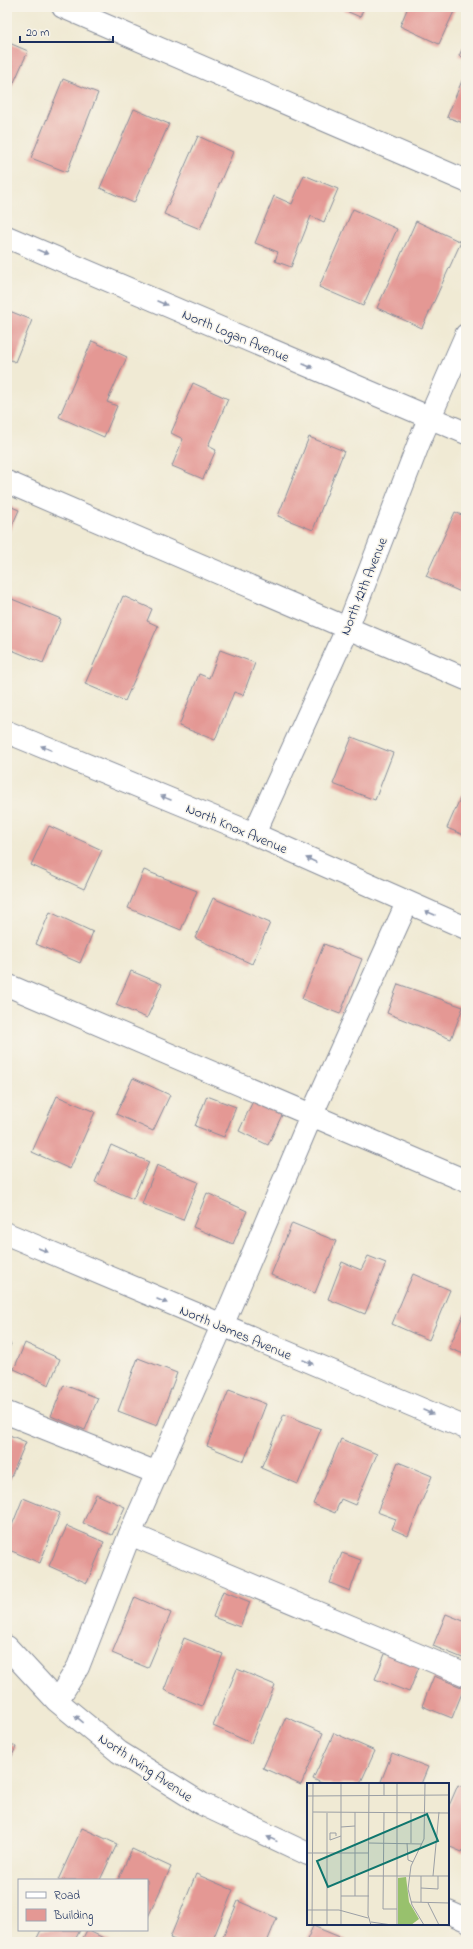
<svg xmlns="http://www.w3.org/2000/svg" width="473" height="1949" viewBox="0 0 473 1949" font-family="'Indie Flower',sans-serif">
	<rect width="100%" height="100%" fill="#f7f3e8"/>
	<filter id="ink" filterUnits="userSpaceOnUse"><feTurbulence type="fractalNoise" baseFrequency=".025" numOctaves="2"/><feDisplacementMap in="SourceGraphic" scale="8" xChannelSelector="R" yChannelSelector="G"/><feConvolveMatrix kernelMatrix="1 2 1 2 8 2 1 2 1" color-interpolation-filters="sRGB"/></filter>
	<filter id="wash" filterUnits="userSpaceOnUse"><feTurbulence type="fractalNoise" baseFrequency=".012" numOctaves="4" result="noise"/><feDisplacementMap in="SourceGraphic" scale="16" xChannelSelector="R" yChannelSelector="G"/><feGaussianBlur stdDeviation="0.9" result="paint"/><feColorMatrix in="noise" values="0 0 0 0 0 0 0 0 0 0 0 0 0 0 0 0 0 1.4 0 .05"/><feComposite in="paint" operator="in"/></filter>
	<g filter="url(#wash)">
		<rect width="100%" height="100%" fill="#f0ead4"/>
		<g id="blocks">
			<!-- building -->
			<path fill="#e49894" d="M337 7H364L360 17Z
				M408 7H456L439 44 400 26Z
				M466 41V58L459 56Z
				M7 42 28 51 7 98Z
				M466 71V124L447 117Z
				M63 79 98 93 67 172 31 158Z
				M134 109 169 124 134 203 100 188Z
				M198 136 233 152 200 229 164 214Z
				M304 175 338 189 324 222 311 216 291 267 275 261 278 252 255 243 274 196 292 204Z
				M353 209 397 229 363 306 319 287Z
				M416 221 461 242 422 328 377 308Z
				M7 310 32 320 15 362 7 358Z
				M92 341 127 357 107 402 117 406 104 437 59 417Z
				M193 383 228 399 208 446 216 450 203 479 172 466 183 439 171 433Z
				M309 437 344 451 313 530 278 516Z
				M7 505 19 510 7 537Z
				M455 512 466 517 465 594 426 576Z
				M123 596 152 609 147 621 158 626 125 701 85 684Z
				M7 597 61 619 43 663 7 648Z
				M220 650 255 663 243 695 234 692 215 740 179 726 199 674 209 678Z
				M352 737 393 753 375 800 333 784Z
				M466 785V836L447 828Z
				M49 826 102 850 84 889 31 865Z
				M144 870 197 891 181 930 128 908Z
				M213 898 270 923 252 964 195 938Z
				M50 912 93 932 80 963 36 944Z
				M324 944 362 959 340 1014 302 999Z
				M131 971 162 984 147 1018 116 1005Z
				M398 984 463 1007 451 1039 387 1013Z
				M133 1078 170 1095 153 1131 116 1114Z
				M57 1096 95 1112 70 1169 32 1152Z
				M207 1096 236 1107 224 1137 195 1126Z
				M253 1101 282 1115 268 1145 239 1131Z
				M111 1145 149 1162 133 1199 95 1182Z
				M157 1165 198 1182 183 1220 142 1204Z
				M207 1193 247 1211 233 1244 193 1227Z
				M292 1223 336 1241 315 1293 271 1275Z
				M368 1256 386 1263 365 1314 328 1299 342 1262 361 1270Z
				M413 1274 450 1290 429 1340 392 1324Z
				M466 1309V1355L449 1348Z
				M7 1343 11 1344 7 1352Z
				M25 1343 60 1359 49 1385 14 1369Z
				M138 1358 177 1373 157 1426 118 1411Z
				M64 1385 98 1398 85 1430 51 1416Z
				M229 1390 266 1404 244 1461 207 1446Z
				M284 1414 321 1429 298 1484 261 1468Z
				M7 1434 26 1442 7 1486Z
				M341 1439 377 1454 355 1505 341 1499 335 1513 313 1504Z
				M398 1462 432 1476 408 1536 392 1529 396 1519 377 1512Z
				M96 1494 125 1507 112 1535 83 1523Z
				M23 1498 60 1513 40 1563 7 1549V1538Z
				M67 1526 104 1542 87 1583 49 1566Z
				M342 1553 361 1560 350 1591 330 1583Z
				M223 1591 250 1602 240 1627 213 1617Z
				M135 1597 171 1613 148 1668 112 1653Z
				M446 1614 466 1622 465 1659 433 1646Z
				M184 1638 223 1654 202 1706 164 1690Z
				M387 1649 421 1662 409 1692 375 1679Z
				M237 1669 275 1685 251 1743 213 1726Z
				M434 1676 464 1688 452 1718 422 1706Z
				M286 1717 323 1733 301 1785 263 1768Z
				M334 1733 375 1751 360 1784H324L313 1779Z
				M7 1743 16 1747 7 1767Z
				M392 1753 428 1767 421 1784H380Z
				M458 1785 466 1788V1844L462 1852 448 1846V1808Z
				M82 1828 117 1844 100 1880H58Z
				M132 1849 171 1867 147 1919V1880H118Z
				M196 1874 233 1890 212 1942H180L170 1938Z
				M238 1901 277 1918 267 1942H221Z
				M313 1926 347 1940V1942H306Z
				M41 1930H80L74 1942H35Z
				M87 1930 112 1942H81Z"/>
		</g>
	</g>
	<g filter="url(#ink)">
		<use href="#blocks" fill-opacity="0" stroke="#868c99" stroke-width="1"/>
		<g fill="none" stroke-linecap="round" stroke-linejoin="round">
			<!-- minor casing -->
			<g stroke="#868c99" stroke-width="24">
				<path id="minor" d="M63 7 466 181
					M7 237 466 433
					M7 482 466 679
					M7 732 254 834 466 928
					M254 834 347 629 420 440 466 335
					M7 985 466 1181
					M7 1234 466 1428
					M7 1413 157 1473
					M130 1534 466 1675
					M7 1647 57 1701 119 1752 202 1804 308 1854
					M57 1701 78 1667 130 1534 222 1326 312 1114 407 903
					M448 1912 466 1920"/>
			</g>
			<!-- minor -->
			<use href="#minor" stroke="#fff" stroke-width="22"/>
		</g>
		<!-- one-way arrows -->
		<defs><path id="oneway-solid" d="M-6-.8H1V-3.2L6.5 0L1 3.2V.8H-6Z"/></defs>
		<g fill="#8d97ae">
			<use href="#oneway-solid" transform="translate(43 252) rotate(23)"/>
			<use href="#oneway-solid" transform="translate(162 303) rotate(23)"/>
			<use href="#oneway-solid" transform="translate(308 366) rotate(23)"/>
			<use href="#oneway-solid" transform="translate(46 748) rotate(-158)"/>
			<use href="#oneway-solid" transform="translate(166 798) rotate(-158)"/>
			<use href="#oneway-solid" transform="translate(311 860) rotate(-156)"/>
			<use href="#oneway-solid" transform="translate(430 913) rotate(-157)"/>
			<use href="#oneway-solid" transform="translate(43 1250) rotate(23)"/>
			<use href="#oneway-solid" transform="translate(162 1301) rotate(23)"/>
			<use href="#oneway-solid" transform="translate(308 1362) rotate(23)"/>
			<use href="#oneway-solid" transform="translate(428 1412) rotate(23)"/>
			<use href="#oneway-solid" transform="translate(79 1719) rotate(-141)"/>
			<use href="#oneway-solid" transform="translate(272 1839) rotate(-154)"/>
		</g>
	</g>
	<g text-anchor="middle" stroke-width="3" stroke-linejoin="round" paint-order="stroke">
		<!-- street labels -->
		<g font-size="14" fill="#1b2f5e" stroke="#f7f3e8">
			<text transform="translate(236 335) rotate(23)" y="5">North Logan Avenue</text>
			<text transform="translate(363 586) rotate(-68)" y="5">North 12th Avenue</text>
			<text transform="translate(237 828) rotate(23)" y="5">North Knox Avenue</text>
			<text transform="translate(236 1332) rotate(23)" y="5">North James Avenue</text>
			<text transform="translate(146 1767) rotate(34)" y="5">North Irving Avenue</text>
		</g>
	</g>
	<!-- overview -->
	<g transform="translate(307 1783)">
		<rect width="142" height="142" fill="#f0ead4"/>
		<path d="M99 94 102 119 112 136 104 142H91V95Z" fill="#98c16d"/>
		<path fill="none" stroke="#9b9fa5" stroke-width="1" d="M34 0V142M62 0 61 132 64 142M77 0V13M0 13 142 12M6 29 142 30M48 29V113H62M77 30 76 126H90M104 30V60M34 44 48 43M29 53V50H23V57L34 53M62 60 115 61M100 60 101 77 106 79M0 70H62M62 93H142M114 93V119M126 93 132 29M114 105 131 106V93M34 113H48M104 119 142 120M121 120 132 142M0 127H32L61 135M64 139 85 142M5 142 6 0M20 142V30M90 142V0M117 142 105 122 101 106 104 83 117 56 118 0"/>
		<path fill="#0f766e" fill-opacity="0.15" stroke="#0f766e" stroke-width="2" d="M120 31 131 58 21 104 10 78Z"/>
		<rect width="142" height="142" fill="none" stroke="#1b2f5e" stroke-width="2"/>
	</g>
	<!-- margin -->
	<rect width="473" height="1949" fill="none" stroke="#f7f3e8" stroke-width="24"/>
	<!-- legend -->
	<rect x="18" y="1879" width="130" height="52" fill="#f7f3e8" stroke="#9fa5b1"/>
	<rect x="26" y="1892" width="20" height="6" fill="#ffffff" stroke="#9fa5b1"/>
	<text x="54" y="1899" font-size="12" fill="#1b2f5e">Road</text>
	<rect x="26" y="1909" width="20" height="12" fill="#e49894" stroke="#9fa5b1"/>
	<text x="54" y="1919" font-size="12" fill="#1b2f5e">Building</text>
	<!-- scale -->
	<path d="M20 36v6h93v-6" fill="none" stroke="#1b2f5e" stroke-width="2"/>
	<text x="26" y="36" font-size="12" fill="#1b2f5e" stroke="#f7f3e8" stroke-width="3" paint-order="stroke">20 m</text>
</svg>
